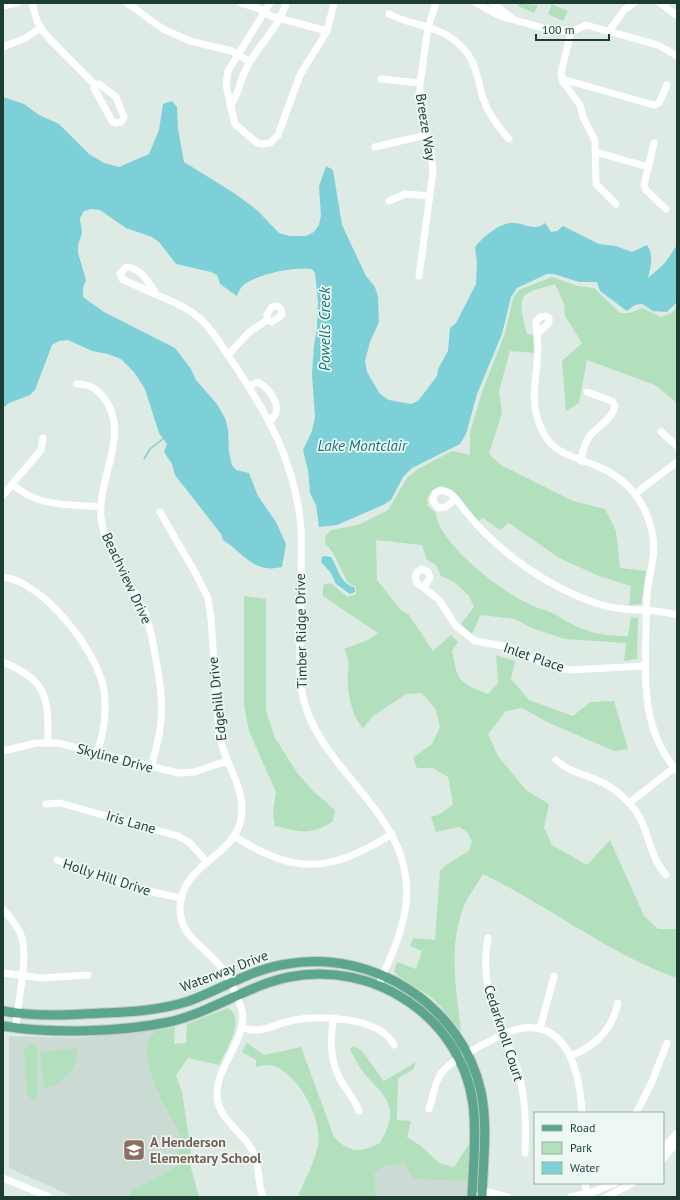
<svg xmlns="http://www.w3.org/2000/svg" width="680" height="1200" viewBox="0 0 680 1200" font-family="'PT Sans',sans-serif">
	<rect width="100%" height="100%" fill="#ddebe4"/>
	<!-- built -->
	<path fill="#cbdbd3" d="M156 1030 149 1040 179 1123 199 1197H74L9 1168V1036L74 1038Z
		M325 1143 470 1181V1197H298Z"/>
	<!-- green -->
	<path fill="#b3e0bc" d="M519 3 538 5 534 13 518 6Z
		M552 4 568 11 563 21 548 14Z
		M552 277 578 286 594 288 620 313H629L643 308 660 317 670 314 677 308V403L655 385 587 360 579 403 566 411 562 361 582 343 565 316 564 304 555 284C547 287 532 289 525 295 517 302 525 325 527 334L533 335 534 353 510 351 499 391 502 413 489 454 501 465 573 501 605 509 616 531 620 568 646 571 641 604 629 605 631 586 599 576 559 558 509 523 500 530 483 518 478 522C465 507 446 467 427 499L428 506 436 513C438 543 501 591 527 603 534 607 543 609 550 612 561 617 571 625 583 629 598 635 612 636 628 636L631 617 638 618 637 659 624 661 626 643 565 639 534 629 515 619 482 615 480 616 472 634 461 624 474 607 469 596 454 582 441 576 436 565 427 560 422 545 376 540 377 580 401 610 409 615 433 651 451 635 458 642 452 651C458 683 459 682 488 694L498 683 496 655 515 661 511 679 529 700 573 716 590 702 614 701 628 749 614 751 547 722 522 708 506 711 488 734 498 756 526 790 549 804 544 828 552 845 587 865 610 840 644 916 658 929H677V978C607 953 549 906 483 874 477 884 469 895 464 906 448 947 456 989 461 1031 452 1021 444 1009 434 1000 424 991 400 980 394 971L397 962 416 969 422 951 410 946 413 938 435 940 440 871 446 865 469 851 472 841 467 832 459 827 436 832 431 817 442 813 453 804 448 777 433 768H417L413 758 432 744 440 727 436 710 422 693 406 694 373 716 363 728C353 718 349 699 348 685 346 668 353 667 344 649L368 640 378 633 323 596V585L330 583 348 597 356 594V587L348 583 333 553 325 543 326 535 331 530 358 525 388 510 407 478 418 469 452 451 470 455V433L474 419 482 392 505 333 513 298 519 290Z
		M244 596 266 599V711L275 738 298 774 314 792 335 810 333 821C312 836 299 832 275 826L273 813 276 792 249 731 244 705Z
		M228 1008C247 1018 225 1052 219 1065L188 1058 176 1075 182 1092 191 1151 188 1159 199 1197H131L129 1192 175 1168V1161L183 1141C171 1115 139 1069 149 1040 150 1037 154 1033 156 1030L175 1027 174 1044 186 1043 187 1024Z
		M247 1043 264 1055 301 1047 334 1137C349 1153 361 1153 380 1143 383 1137 387 1130 389 1123 395 1103 380 1091 368 1078 360 1069 355 1059 350 1049L354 1046 362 1051 384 1081 416 1062 413 1070 398 1078 397 1120 411 1121 407 1137 421 1146 439 1163 454 1167 470 1142 468 1181 414 1179 404 1163 383 1166 374 1174 376 1197H298C304 1180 315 1163 318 1145 323 1120 299 1075 274 1066 269 1064 261 1066 256 1067V1060L242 1052Z
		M32 1044 38 1049V1092L37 1098 33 1101 27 1094 24 1049 27 1045Z
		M77 1048C78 1069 65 1084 44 1088L40 1052Z"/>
	<!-- water -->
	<path fill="#7dd0d8" d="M3 97 24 104 39 115 59 124 89 154 104 163 119 167 149 154 159 130 163 104 172 101 177 107 178 129 184 162 234 193 257 210 279 233 290 236H306L314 232 319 225 321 215 319 186 326 166 333 170 342 225 366 276 375 287 378 297 379 322 370 342 365 361 367 372 380 394 389 400 411 404 418 401 437 376 438 369 448 351 450 328 456 323 476 284 477 264 475 247C483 237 496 226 509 223 523 221 533 233 545 223L551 232 557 231 563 226 599 244 616 246 632 252 647 245C654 255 651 267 648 278L665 263 677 245V302L667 312 653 311 642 304 635 305 627 311 600 291 597 282H579L554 274H547L517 288 511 297 502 334 477 394 466 434 460 444 412 468 403 477 391 500 383 505 337 525 319 527 316 505 310 493 308 470 303 450 312 431 315 417 312 375 314 345 317 329 318 302 315 273 312 269C294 267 264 273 248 282 242 285 239 290 237 296L220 284 217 275 211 272 176 264 159 242 152 237 126 228 100 210 91 209 84 211 80 218 82 233 78 245V253L86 280 83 288V297L104 312 175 348 191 369 196 380 217 404 225 418 228 429 229 453 232 465 236 470 249 473 258 496 276 522 286 544 282 567C253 574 244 553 223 540L221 534 175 475 172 464 164 452 167 444 159 433 145 389 134 372 121 359 108 354 92 351 68 340 59 341 52 345 35 390 30 395 9 403 3 408Z
		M325 556 331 557C340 571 338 581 355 588V592L350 594 336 584 331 573 321 562 322 557Z"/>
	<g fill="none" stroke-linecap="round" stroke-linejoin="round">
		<!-- stream -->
		<path stroke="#7dd0d8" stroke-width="1.5" d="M144 459 150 449 164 438"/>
		<!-- major casing -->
		<g stroke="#c0c8c6" stroke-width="11">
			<path id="major" d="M3 1011C37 1017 70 1015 105 1013 133 1012 161 1010 189 1001 222 989 252 969 287 964 373 949 462 1005 481 1092 488 1126 483 1162 482 1197
				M3 1026C52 1034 121 1032 169 1022 212 1012 249 985 289 977 374 960 461 1017 473 1104 477 1134 473 1167 472 1197"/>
		</g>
		<!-- minor -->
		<path stroke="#fff" stroke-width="7" d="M32 3 37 21 44 33 95 85 94 88 112 121 116 123 121 122 124 117 116 97 99 84 95 85
			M127 3 163 29 190 41 232 51 250 62
			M241 3 260 9 271 16 327 31
			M270 3 228 71 226 85 235 124 257 143 262 144 270 143 278 135 300 75 327 31 334 3
			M476 3 500 16 543 28 571 32 586 25 658 45 677 56
			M492 3 513 19
			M660 3 676 15
			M3 6 17 3
			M389 14C409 25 436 25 454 40 476 56 476 74 483 98 488 114 498 127 509 139
			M609 31 624 10 634 3
			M571 32 561 73 563 82 580 105 583 117 595 141 596 184 616 204
			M3 47 26 38 40 28
			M381 79 420 83
			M562 79 654 105 659 103 667 85
			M230 106C239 95 239 82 246 69 257 46 279 28 286 3
			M654 143 644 185 646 190 666 209
			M375 147 426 135
			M596 152 648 167
			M389 201 405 194 430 196
			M126 267C140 267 150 284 157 295L122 279 120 274Z
			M419 276 433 172 431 152 420 109V83L428 28 436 3
			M157 295C171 301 185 306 197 316 212 328 221 346 232 361 268 415 295 461 301 528 302 565 300 602 300 639 300 663 298 685 306 708 315 735 333 757 351 779 389 825 420 864 401 928 396 948 386 966 379 984
			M546 316 549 318V323L537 334 536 322 540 317Z
			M537 334C542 365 527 392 539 423 551 456 572 455 599 467 628 479 646 503 652 532 657 554 649 573 647 595 646 608 646 621 646 634 644 682 643 732 677 771
			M228 355 248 333 267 320V314L272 307 277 306 281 309 282 315 272 322 267 320
			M77 384C89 384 96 388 103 397 132 432 97 478 101 517 104 551 128 579 143 608 150 623 152 638 155 654 164 702 165 721 151 767
			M249 386 258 382C271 389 285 411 270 420
			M661 432 677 446
			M581 461C582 453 584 445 589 437 596 427 612 420 615 406L612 401 587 392
			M12 484C39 508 67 504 101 507
			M441 490 450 493 456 499 445 507 439 508C433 504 431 498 435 493Z
			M635 494 677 462
			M3 495 41 450 43 438
			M456 499C490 546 543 586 599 604 624 613 652 607 677 615
			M160 512 196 574 208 598 211 619 219 734C223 759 242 783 242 809 242 857 183 859 180 907 179 937 205 946 221 967 230 978 236 993 241 1007 251 1034 217 1065 217 1093 217 1120 241 1129 252 1150 261 1167 257 1183 263 1197
			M422 569 428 572 430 577 424 588 418 584 415 578 417 572Z
			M3 577C43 581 98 652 104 690 107 712 104 733 97 753
			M424 588 439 600 456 626 475 641 509 647 547 665 570 670 644 666
			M3 662C48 681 48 697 48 742
			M3 751 36 743H58L178 773 194 772 227 761
			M556 760C569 772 584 774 599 781 611 786 622 795 631 805 650 826 647 854 666 875
			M629 803 674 768
			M46 804 60 803 178 836 190 843 207 862
			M234 836C296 876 331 872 392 834
			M57 860 134 888 181 898
			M3 909C10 917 17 925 21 935 29 959 17 1002 16 1028
			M488 938C483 964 487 993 496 1018 503 1037 514 1055 519 1075 526 1101 526 1127 525 1153
			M3 973 42 978 88 975
			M333 1018C331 1039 329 1059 340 1079 346 1090 354 1098 359 1111
			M242 1027C260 1036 276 1023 294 1020 321 1015 380 1017 394 1045
			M540 1029 554 976
			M571 1056C596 1045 612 1030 618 1003
			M429 1109C433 1098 434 1085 440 1075 449 1061 468 1053 482 1045 494 1039 505 1032 518 1029 569 1018 580 1076 582 1113
			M636 1113 651 1084 667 1043
			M663 1148 677 1133
			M663 1159 677 1142
			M3 1178 49 1197
			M585 1183 587 1197
			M478 1196H482L487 1192 508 1197
			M571 1197 593 1192 615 1183
			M606 1197 633 1183"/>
		<!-- major -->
		<use href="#major" stroke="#5ca68e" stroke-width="9"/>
	</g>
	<!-- icons -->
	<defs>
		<g id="school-square" transform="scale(1.15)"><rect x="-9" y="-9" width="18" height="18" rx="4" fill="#8d6e63" stroke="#eef8f2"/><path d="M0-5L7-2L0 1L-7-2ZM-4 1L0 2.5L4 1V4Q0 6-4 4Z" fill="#fff"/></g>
	</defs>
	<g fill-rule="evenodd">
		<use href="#school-square" x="134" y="1150"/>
	</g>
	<g text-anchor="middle" stroke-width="3.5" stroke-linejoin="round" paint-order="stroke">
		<!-- street labels -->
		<g font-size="14" fill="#1d3c32" stroke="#eef8f2">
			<text transform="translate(426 127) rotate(81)" y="5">Breeze Way</text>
			<text transform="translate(127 578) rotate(65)" y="5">Beachview Drive</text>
			<text transform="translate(301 631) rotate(-91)" y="5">Timber Ridge Drive</text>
			<text transform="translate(534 657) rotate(19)" y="5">Inlet Place</text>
			<text transform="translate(217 699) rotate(-96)" y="5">Edgehill Drive</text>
			<text transform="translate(115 758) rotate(15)" y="5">Skyline Drive</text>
			<text transform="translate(131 822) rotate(16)" y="5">Iris Lane</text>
			<text transform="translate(107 877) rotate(18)" y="5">Holly Hill Drive</text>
			<text transform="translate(224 971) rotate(-21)" y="5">Waterway Drive</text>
			<text transform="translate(504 1033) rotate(72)" y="5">Cedarknoll Court</text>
		</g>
		<!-- education labels -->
		<g font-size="14" font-weight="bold" fill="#785e54" stroke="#eef8f2" text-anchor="start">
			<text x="150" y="1147">A Henderson<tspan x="150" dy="16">Elementary School</tspan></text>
		</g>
		<!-- water labels -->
		<g font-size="15" font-style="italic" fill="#11747f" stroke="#eef8f2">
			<text transform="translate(325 329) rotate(-90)" y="5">Powells Creek</text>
			<text x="362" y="451">Lake Montclair</text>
		</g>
	</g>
	<!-- border -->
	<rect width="680" height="1200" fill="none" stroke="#1d3c32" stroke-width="8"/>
	<!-- legend -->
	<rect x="534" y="1112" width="130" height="72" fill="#eef8f2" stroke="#9aada5"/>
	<rect x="542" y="1125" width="20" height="6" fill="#5ca68e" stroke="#9aada5"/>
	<text x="570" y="1132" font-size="12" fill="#1d3c32">Road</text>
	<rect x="542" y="1142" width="20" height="12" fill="#b3e0bc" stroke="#9aada5"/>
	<text x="570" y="1152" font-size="12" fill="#1d3c32">Park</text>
	<rect x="542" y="1162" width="20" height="12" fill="#7dd0d8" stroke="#9aada5"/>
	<text x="570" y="1172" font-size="12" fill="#1d3c32">Water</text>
	<!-- scale -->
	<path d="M536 34v6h73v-6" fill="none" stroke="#1d3c32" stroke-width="2"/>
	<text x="542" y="34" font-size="12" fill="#1d3c32" stroke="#eef8f2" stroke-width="3" paint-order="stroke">100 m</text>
</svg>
